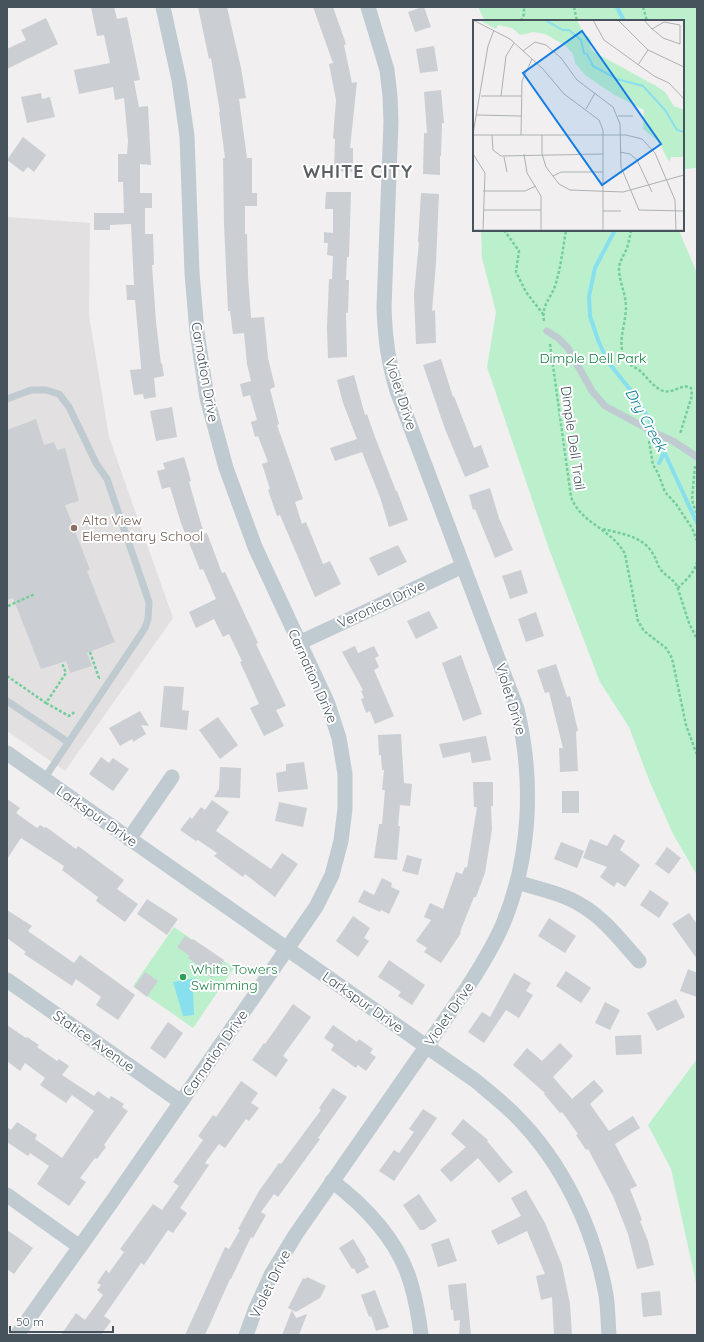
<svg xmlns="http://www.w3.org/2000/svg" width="704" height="1342" viewBox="0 0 704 1342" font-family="Quicksand,sans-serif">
	<rect width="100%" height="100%" fill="#f1efef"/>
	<!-- education -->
	<path fill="#e2e0e1" d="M7 217 90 223 89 315 109 437 173 618 65 771 7 731Z"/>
	<!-- green -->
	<path fill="#bcf0cd" d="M478 7H697V168L685 169 683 194V21H485Z
		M481 230H681L680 233 697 273V875L673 834 649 780 629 727 600 682 549 549 487 367 496 312 482 258Z
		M174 927 234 968 193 1028 133 986Z
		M697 1059V1287L671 1169 648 1125Z"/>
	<!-- water -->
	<path fill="#88dfee" d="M195 978 196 986 193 987 194 1015 183 1016 173 982Z"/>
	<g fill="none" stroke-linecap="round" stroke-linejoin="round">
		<!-- stream -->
		<path stroke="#88dfee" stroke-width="4" d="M617 7 624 21
			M615 230 595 268 589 296 590 316 598 340 608 362 633 393 649 419 697 523
			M659 463 664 453"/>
	</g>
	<!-- building -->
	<path fill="#cbced3" d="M91 7H114L117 19 127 17 140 80 134 81 139 107 148 106 151 165 140 164V193H152V208H145V234H153L154 265H152L156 322 161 364 162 363 164 376 154 378 156 397 144 399 143 394 134 395 130 370 141 369V366L135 300H127L126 285H134L131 224 110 225V230H94V213H124L123 182H118V154H127L128 141 124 98 115 100 113 87 79 94 74 70 110 63 104 35 97 36Z
		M198 7H227L241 68 246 98 239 99 247 158H252V193H257V206H245V234H247L248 277 251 318 264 317 268 358 275 387 270 389 279 424 277 425 303 499 295 502 302 524 306 522 323 564 330 561 341 584 315 597 280 515 277 516 268 490 270 489 262 464 268 462 258 436 255 437 251 422 257 420 250 395 243 397 240 384 251 381 247 364 244 333 233 334 230 311H228L224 224 223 158H225L219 112H220L211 58 209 59Z
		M313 7H333L346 44 344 45 352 83 357 82 350 148H353V172L334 171 335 139 333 138 336 100 329 64 333 63Z
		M422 7H424L431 27 415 32 408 12Z
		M46 18 58 44 7 69V49L26 40 21 30Z
		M434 46 438 71 420 73 416 49Z
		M441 90 444 123H442L441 156H440V175L423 174 424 133H427L424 92Z
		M41 93 42 99 50 97 55 117 27 123 21 97Z
		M23 137 46 155 34 172 28 167 23 172 7 160Z
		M326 192H351L349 257H347L346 280H349L348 313H346L347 357 328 358 327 327 329 279H332L333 256 327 255 328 243H324V232L333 233V209H325Z
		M421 193 439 194 436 263 432 311 435 310 436 343 416 344 414 294 419 242H418Z
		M441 359 453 397 454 396 474 448 481 445 489 467 465 477 445 429 423 365Z
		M354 375 365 415 367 414 375 437 396 491H397L408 520 389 527 380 497 362 452 335 461 330 448 357 439 343 403 337 380Z
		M172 407 177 437 156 441 150 411Z
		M36 419 44 445 54 442 57 450 65 448 79 501 65 505 90 570 87 571 115 642 87 653 92 666 70 673 66 661 41 669 13 598 7 600V430Z
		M184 457 191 481 189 482 204 534 207 533 222 573 225 572 258 643 256 644 286 706 276 710 284 726 264 736 250 708 259 704 240 662 242 661 229 634 223 637 214 619 196 628 189 612 216 599 203 569 200 570 181 523 170 487 162 489 157 471 165 469 163 463Z
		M490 488 499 518 513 550 495 558 475 509 473 510 469 495Z
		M398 545 407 562 378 576 369 558Z
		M521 570 528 593 510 599 502 576Z
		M429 611 438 628 416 639 407 621Z
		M536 612 544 636 526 642 518 619Z
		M355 646 358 653 374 646 379 656 375 658 379 667 374 670 394 716 375 724 370 711 366 713 361 699 364 698 361 691 363 690 342 652Z
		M461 655 482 714 463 721 442 663Z
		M556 664 567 697 570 696 578 731 576 732 578 771 560 772 559 748H563L549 692 545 693 537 670Z
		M164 686 184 687 182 710 189 711 187 730 160 727Z
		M140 711 149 726 141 725 146 734 133 742 132 739 120 746 109 728Z
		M218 717 238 745 220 759 199 730Z
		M401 734 404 783 412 784 410 806 400 805 398 826H400L397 860 374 858 379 824H382L385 790H382L384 770H382L381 755H379L378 735Z
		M486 736 491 760 472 763 470 752 443 758 439 744Z
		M101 757 109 763 113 758 129 769 113 791 89 774Z
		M304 762 308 789 278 792 276 773 286 771V764Z
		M220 767 241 768 240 798 214 797 219 789Z
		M473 782H493V806H491L492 829 485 873 476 897H474L460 932 461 933 441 963 424 952 427 948 416 941 431 920 424 917 430 903 443 909 456 872 462 874 465 867 467 868 477 807H474Z
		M562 791H579V813H562Z
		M7 799 20 808 16 813 37 828 40 825 45 828 46 827 76 849 78 846 124 880 117 889 138 904 125 922 96 901 98 897 62 870 64 866 21 838 7 859Z
		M212 800 229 812 216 831 271 869 282 853 298 864 275 897 245 874 243 877 214 856 217 853 198 840 196 841 180 830 190 817 192 819 201 807 205 810Z
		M279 802 307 808 303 827 275 821Z
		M614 834 625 841 620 850 640 865 625 887 617 882 614 887 600 877 607 867 583 858 590 839 607 846Z
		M561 842 584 851 577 868 554 859Z
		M667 847 681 858 669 874 655 864Z
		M407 855 422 859 418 875 402 871Z
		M382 878 392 883 391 887 400 891 389 914 381 910 380 912 358 902 364 890 374 895Z
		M650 890 669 903 659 918 640 905Z
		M147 899 178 919 167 935 137 914Z
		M7 910 32 926 28 931 74 963 80 955 135 995 118 1020 96 1005 101 997 76 979 72 986 24 954 26 952 7 938Z
		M689 913 697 924V959L672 924Z
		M353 916 370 928 364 938 369 941 358 957 336 941Z
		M549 918 576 936 565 953 538 936Z
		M185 936 192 940 193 939 224 960 212 978 203 972 205 970 188 958 190 956 177 947Z
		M389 960 425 985 412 1005 398 996 401 992 378 977Z
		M688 969 697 973V997L680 991Z
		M566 971 591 988 581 1003 556 986Z
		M145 972 158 981 147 997 134 987Z
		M514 973 531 983 526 991 533 995 519 1018 506 1010 484 1043 468 1032 482 1012 490 1017Z
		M676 999 685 1017 657 1031 647 1013Z
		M605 1002 620 1010 610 1030 595 1023Z
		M293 1004 311 1017 283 1056 288 1060 276 1077 252 1060 264 1043 265 1044Z
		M168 1022 183 1033 165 1059 150 1048Z
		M7 1025 26 1038 27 1037 39 1045 37 1047 57 1061 59 1059 69 1066 62 1075 94 1096 98 1091 109 1099 111 1096 124 1104 122 1107 128 1111 104 1145 106 1147 97 1159 95 1158 80 1178 86 1182 69 1206 37 1184 49 1166 30 1153 28 1156 7 1142V1127L11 1130 17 1122 37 1135 35 1139 62 1158 94 1111 72 1095 66 1103 40 1085 45 1078 25 1063 20 1071 7 1061Z
		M333 1025 357 1042 359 1039 373 1049 370 1053 376 1057 366 1071 358 1065 356 1068 331 1050 334 1045 324 1038Z
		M641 1035 642 1054 616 1055 615 1036Z
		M560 1043 573 1056 553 1077 572 1099 594 1080 604 1091 590 1104 609 1131 633 1116 640 1128 615 1144 637 1186 630 1189 642 1220 640 1221 648 1241 654 1265 637 1269 628 1234 613 1196 588 1149 586 1150 576 1135 578 1134 562 1112 560 1113 544 1094 545 1093 513 1065 527 1048 542 1061Z
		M241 1081 258 1093 251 1103 259 1108 249 1121 246 1119 225 1148 219 1144 205 1163 209 1165 180 1208 187 1213 173 1233 168 1230 144 1265 141 1263 104 1316 111 1321 101 1335H61L76 1313 85 1320 103 1295 97 1290 101 1285 97 1283 106 1270 109 1273 124 1252 120 1249 153 1204 162 1210 179 1186 173 1182 203 1140 198 1136 213 1115 216 1117Z
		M333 1088 347 1097 318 1138 320 1139 278 1197 274 1194 261 1212 266 1215 253 1238 251 1237 231 1279H230L205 1335H185L225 1247 229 1249 240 1230 238 1229 259 1191 279 1163 281 1164 321 1110 319 1108Z
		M423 1109 437 1118 394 1181 379 1171 394 1150 399 1153 414 1132 409 1129Z
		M463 1119 488 1140 487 1141 513 1172 499 1183 478 1158 451 1182 440 1170 466 1147 451 1134Z
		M526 1190 545 1223 562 1265 570 1304 572 1335H554L552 1297 541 1300 536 1276 545 1274 527 1231 498 1245 491 1231 521 1216 511 1198Z
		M419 1194 437 1221 424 1230H420L403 1205Z
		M7 1230 33 1248 14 1274 7 1269Z
		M449 1238 457 1261 438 1267 431 1244Z
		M353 1239 366 1260 365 1261 369 1267 357 1274 354 1268 352 1269 339 1248Z
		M307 1277 326 1286 320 1298 296 1312 292 1310 296 1318 307 1314 299 1335H282L292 1310 288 1308 303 1278 306 1279Z
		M466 1283 471 1335H459L460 1320 454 1321 453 1310H451L448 1285Z
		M375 1290 389 1327 376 1331 371 1316 369 1317 361 1295Z
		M660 1291 662 1315 643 1317 641 1293Z"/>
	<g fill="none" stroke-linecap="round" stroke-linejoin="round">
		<!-- path -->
		<path stroke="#74ce9c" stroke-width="2.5" stroke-dasharray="3 2" stroke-linecap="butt" d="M574 7 577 21
			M643 7 647 21
			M521 21 524 14V7
			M504 230 519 251 516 272 526 292 543 314
			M631 230C630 236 629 242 627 248 624 255 620 260 619 268 619 282 626 294 626 307 626 327 613 350 631 365 633 367 636 368 639 370 646 376 651 384 659 389 672 397 681 382 691 388L692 396 688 408 680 434
			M544 321C541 304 552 298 556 283 561 266 563 248 566 230
			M550 344 571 497C581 524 612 529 625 554L638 621 644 631 666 648 672 658 686 725 697 755
			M649 441 653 465 658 473 665 492 676 504 692 528 697 541
			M695 466 692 499 693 504 697 514
			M603 529C619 533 641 536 651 551 656 557 657 565 661 570 666 576 673 579 677 586L689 623 697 639
			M678 588C685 581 695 572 697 562
			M8 606 35 594
			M90 652 99 678 98 679
			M7 676 46 703 66 673 62 663
			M46 703 69 716 76 711"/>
		<!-- service -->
		<path stroke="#bfcad1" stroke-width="7" d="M547 331 558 338 568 348 592 391 605 406 655 433 673 441 697 457
			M7 399 31 390H46L59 394 69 407 96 463 107 479 149 602 148 619 145 628 44 779
			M7 701 68 742"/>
		<!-- minor -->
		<path stroke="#bfcad1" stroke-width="15" d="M299 643 463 566
			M7 753 476 1081C489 1092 503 1103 515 1115 563 1163 594 1229 606 1295 608 1308 608 1322 609 1335
			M129 839 172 777
			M517 882C538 889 562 893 581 905 604 918 621 941 639 961
			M7 980 181 1102
			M332 1181C366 1207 399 1241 411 1284 416 1301 419 1318 421 1335
			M7 1195 80 1247
			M17 1335 111 1203 316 907 332 875 341 841 345 809V774L339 738 328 704 255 547 226 468 207 398 197 332 192 273 187 136 179 80 163 7
			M246 1335 256 1308 271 1275 296 1234 467 988C480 968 493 947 503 924 531 857 534 779 517 709L397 391C388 361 385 338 384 307L391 122 390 96 387 70 368 7"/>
	</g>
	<!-- markers -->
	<circle fill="#8d6e63" stroke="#fff" stroke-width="1.5" cx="74" cy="528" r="4"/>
	<circle fill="#2e9e5b" stroke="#fff" stroke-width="1.5" cx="183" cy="977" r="4"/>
	<g text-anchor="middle" stroke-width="4" stroke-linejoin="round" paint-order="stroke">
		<!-- park labels -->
		<g font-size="14" fill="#158044" stroke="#fff">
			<text x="593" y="363">Dimple Dell Park</text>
		</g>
		<!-- street labels -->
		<g font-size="14" fill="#46535d" stroke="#fff">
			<text transform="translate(205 372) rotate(80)" y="5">Carnation Drive</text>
			<text transform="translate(401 394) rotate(72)" y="5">Violet Drive</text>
			<text transform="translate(573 438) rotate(82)" y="5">Dimple Dell Trail</text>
			<text transform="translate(381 604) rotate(-25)" y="5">Veronica Drive</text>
			<text transform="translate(313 676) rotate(66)" y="5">Carnation Drive</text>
			<text transform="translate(511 699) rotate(73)" y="5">Violet Drive</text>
			<text transform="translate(97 816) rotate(35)" y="5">Larkspur Drive</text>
			<text transform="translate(363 1002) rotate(35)" y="5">Larkspur Drive</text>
			<text transform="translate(449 1014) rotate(-55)" y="5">Violet Drive</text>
			<text transform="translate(94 1041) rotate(35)" y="5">Statice Avenue</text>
			<text transform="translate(215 1053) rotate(-55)" y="5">Carnation Drive</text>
			<text transform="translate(270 1284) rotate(-64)" y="5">Violet Drive</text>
		</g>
		<!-- education labels -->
		<g font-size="14" fill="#785e54" stroke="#fff" text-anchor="start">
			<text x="82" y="525">Alta View<tspan x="82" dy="16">Elementary School</tspan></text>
		</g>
		<!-- leisure labels -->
		<g font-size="14" fill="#27864d" stroke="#fff" text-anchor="start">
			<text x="191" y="974">White Towers<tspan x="191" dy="16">Swimming</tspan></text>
		</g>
		<!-- water labels -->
		<g font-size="15" font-style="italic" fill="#0b8195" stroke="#fff">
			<text transform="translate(646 420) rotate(61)" y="5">Dry Creek</text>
		</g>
		<!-- district labels -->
		<g font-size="18" font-weight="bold" letter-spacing="1" fill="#5b6064" stroke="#fff">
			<text x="358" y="178">WHITE CITY</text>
		</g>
	</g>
	<!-- overview -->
	<g transform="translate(473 20)">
		<rect width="211" height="211" fill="#f1efef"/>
		<path d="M6 0H104L112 17 115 16 118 20 117 27 121 32 183 66 192 72 201 86 211 90V137H198L197 141 195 140 186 122 170 109 171 90 140 74 112 55 102 43 100 34 93 26 72 14 61 12 47 15 39 8 25 5 23 9Z" fill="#bcf0cd"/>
		<path fill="none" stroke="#88dfee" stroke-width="2" d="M72 0 90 10H96L108 20 111 33 114 34 120 46 144 59 170 66 192 90 204 110 211 112"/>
		<path fill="none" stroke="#adb1b5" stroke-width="1" d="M0 0 37 19 70 49 91 74 126 100 130 110V210M120 0 131 20 181 56 196 63 211 79M145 0 175 30 211 47M171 0 179 9 183 12 190 18 207 24V5L191 2 179 9M50 31 62 22 73 25 88 38 104 60 140 87 147 104 148 147 166 190 211 191M165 45 175 30M8 76H48M28 76 33 36 41 23M113 89 122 73M4 95 48 96M145 96H160M0 114 15 26 21 10M0 115H153L169 119 182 133 202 180 203 210M19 115 20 130 28 136 130 134M48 115 49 61 59 39M69 115V134L73 147 86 164 97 170 150 172 211 155M147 132 157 134 164 140 179 172M0 134 12 153 10 210M51 134 54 153 68 176V211M31 137 34 152M80 156 88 152H130M10 171H52L63 166M10 190H68M130 191H148M0 210H211"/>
		<path fill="#167de4" fill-opacity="0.15" stroke="#167de4" stroke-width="2" d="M109 11 188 124 129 165 50 53Z"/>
		<rect width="211" height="211" fill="none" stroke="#46535d" stroke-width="2"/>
	</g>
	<!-- border -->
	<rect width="704" height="1342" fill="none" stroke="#46535d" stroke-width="16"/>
	<!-- scale -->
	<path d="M10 1326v6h103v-6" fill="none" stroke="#46535d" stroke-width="2"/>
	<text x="16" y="1326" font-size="12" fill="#46535d" stroke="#ffffff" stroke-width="3" paint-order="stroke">50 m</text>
</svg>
